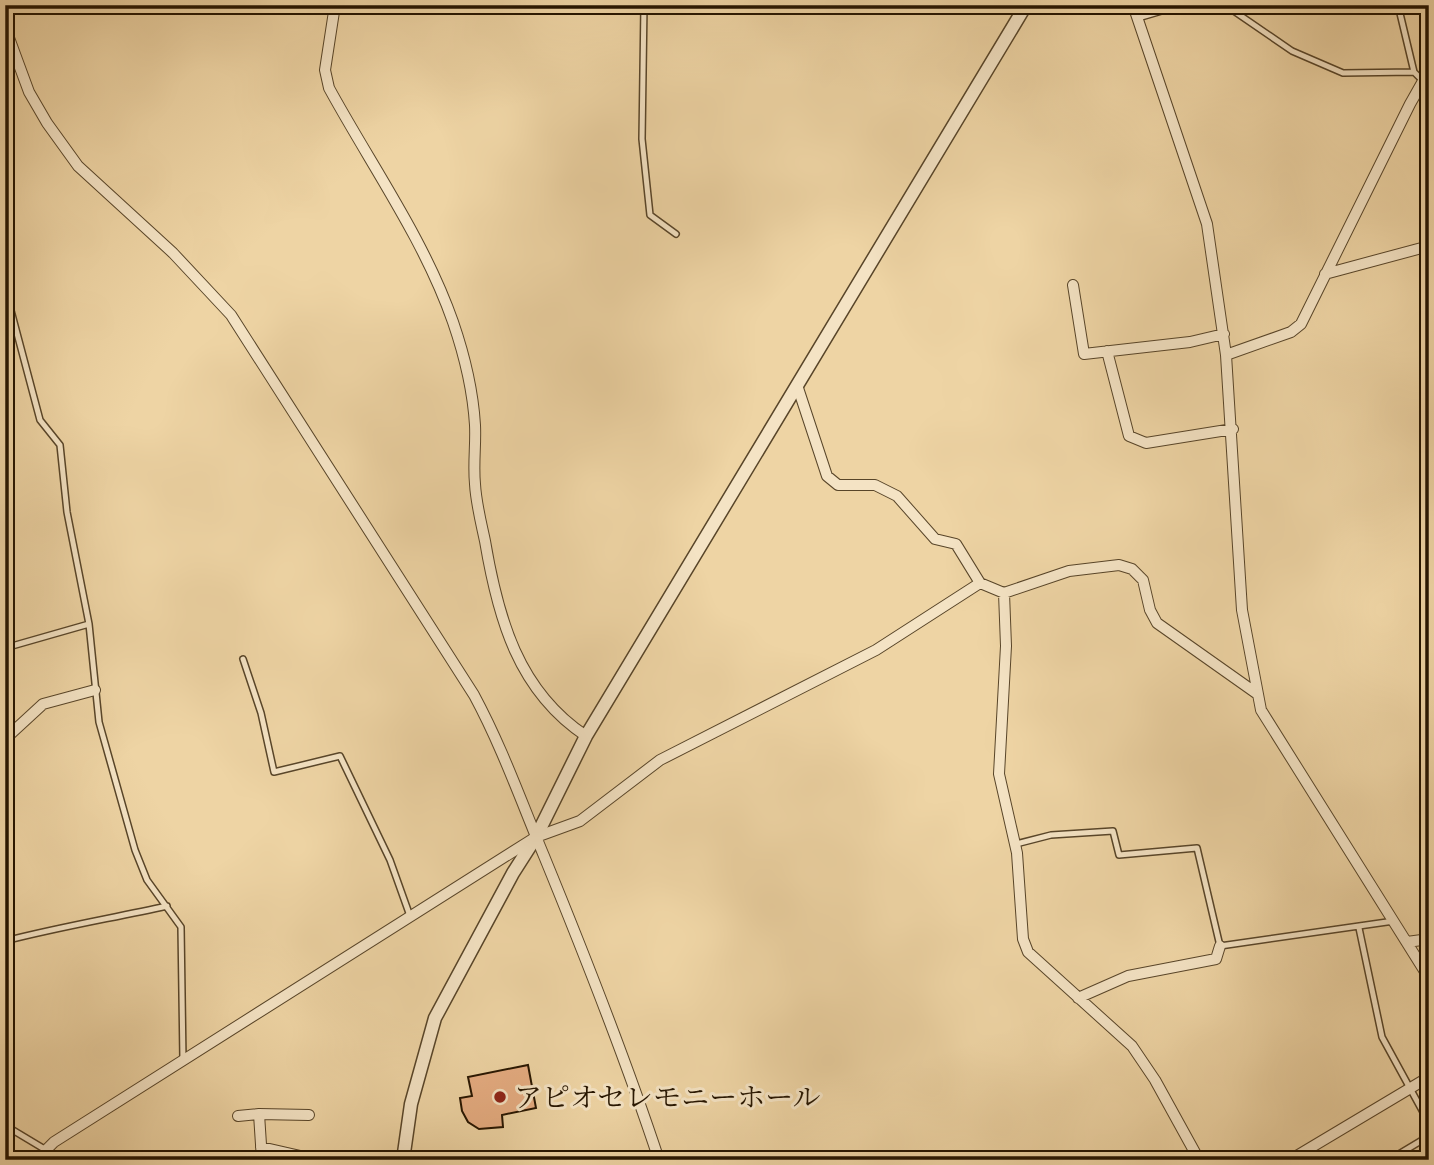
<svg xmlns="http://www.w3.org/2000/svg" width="1434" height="1165" viewBox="0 0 1434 1165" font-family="'IM FELL English','Noto Serif JP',serif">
	<rect width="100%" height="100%" fill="#eed4a4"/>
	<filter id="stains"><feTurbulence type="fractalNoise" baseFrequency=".00286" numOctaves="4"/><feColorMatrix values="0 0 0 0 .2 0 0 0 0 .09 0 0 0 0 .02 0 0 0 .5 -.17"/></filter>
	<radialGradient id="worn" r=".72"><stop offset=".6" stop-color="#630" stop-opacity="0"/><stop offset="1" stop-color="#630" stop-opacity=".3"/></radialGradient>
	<!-- building -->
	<path fill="#e6ad82" stroke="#261500" stroke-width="2" d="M528 1065 536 1108 502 1115 503 1127 479 1129 468 1122 462 1111 460 1098 472 1096 468 1077Z"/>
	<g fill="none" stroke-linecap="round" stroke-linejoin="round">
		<!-- service casing -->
		<g stroke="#584529" stroke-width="8">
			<path id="service" d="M644 5 642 139 650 215 676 234
				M1225 5 1292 51 1343 73 1414 72 1423 81
				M1398 5 1414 72
				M1138 18 1182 5
				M5 288 40 420 60 445 67 512 89 624 99 722 135 850 147 880 181 927 183 1060
				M5 648 89 624
				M243 659 261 713 274 772 340 756 390 860 410 916
				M1016 844 1051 835 1113 831 1119 855 1197 848 1220 946 1394 921
				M1359 928 1382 1037 1429 1123
				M5 941C59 927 113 918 167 906
				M5 985V990
				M5 1120 11 1129 46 1150
				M1398 1160 1399 1154 1429 1136"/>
		</g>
		<!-- minor casing -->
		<g stroke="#584529" stroke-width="12">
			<path id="minor" d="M335 5 325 70 329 88C371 165 424 239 453 322 464 354 473 392 475 425 476 445 473 464 475 484 476 503 481 522 485 541 498 618 518 691 586 736
				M1133 5 1207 224 1226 355 1242 610 1261 710 1429 978
				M5 27 29 92 47 123 78 166 173 253 231 315 474 695C502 747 521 801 544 856 585 956 625 1057 659 1160
				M1325 274 1429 246
				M1073 285 1084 354 1190 342 1224 334
				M1107 351 1129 436 1146 443 1233 429
				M1226 355 1291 332 1301 324 1410 104 1423 81H1429
				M798 388 827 476 838 485H875L897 496 935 539 956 544 980 583 1004 593 1069 571 1119 565 1132 569 1143 580 1150 610 1157 623 1256 693
				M1004 593 1006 646 999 774 1017 853 1023 939 1028 952 1132 1046 1155 1080 1198 1158 1202 1160
				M5 739 43 704 95 690
				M1407 942 1429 939
				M1078 998 1128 976 1216 959 1220 946
				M238 1116 259 1114
				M261 1147 318 1160
				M44 1160 46 1150 54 1142 536 837 580 821 660 760 876 650 980 583
				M262 1160 259 1114 309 1115
				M1290 1160 1429 1077"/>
		</g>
		<!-- tertiary casing -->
		<g stroke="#584529" stroke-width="15">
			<path id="tertiary" d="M403 1160 411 1104 435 1018 513 873 536 837 586 736 1026 5"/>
		</g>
		<!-- service -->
		<use href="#service" stroke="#f4e3c4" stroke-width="5"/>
		<!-- minor -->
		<use href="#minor" stroke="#f4e3c4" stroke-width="10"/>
		<!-- tertiary -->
		<use href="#tertiary" stroke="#f4e3c4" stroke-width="12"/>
	</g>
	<!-- markers -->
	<circle fill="#8f2418" stroke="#f4e3c4" stroke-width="2.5" cx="500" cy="1097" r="7"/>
	<g text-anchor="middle" stroke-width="6" stroke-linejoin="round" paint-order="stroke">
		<!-- poi labels -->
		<g font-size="28" fill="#261500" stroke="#f4e3c4" text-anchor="start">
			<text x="514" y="1107">アピオセレモニーホール</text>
		</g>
	</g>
	<!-- margin -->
	<rect width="1434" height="1165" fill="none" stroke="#eed4a4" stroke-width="28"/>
	<rect x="7" y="7" width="1420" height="1151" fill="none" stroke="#261500" stroke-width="3.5"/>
	<rect x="14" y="14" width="1406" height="1137" fill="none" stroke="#261500" stroke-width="2"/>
	<rect width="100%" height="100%" filter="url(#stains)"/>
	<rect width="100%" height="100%" fill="url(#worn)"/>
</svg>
